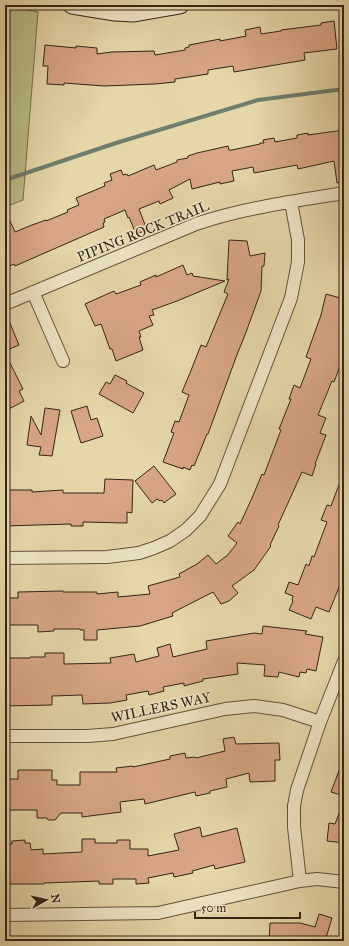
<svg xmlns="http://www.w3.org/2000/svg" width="349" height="946" viewBox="0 0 349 946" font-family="'IM FELL Great Primer',serif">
	<rect width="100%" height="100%" fill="#e5d7a8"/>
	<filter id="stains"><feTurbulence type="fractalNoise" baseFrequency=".005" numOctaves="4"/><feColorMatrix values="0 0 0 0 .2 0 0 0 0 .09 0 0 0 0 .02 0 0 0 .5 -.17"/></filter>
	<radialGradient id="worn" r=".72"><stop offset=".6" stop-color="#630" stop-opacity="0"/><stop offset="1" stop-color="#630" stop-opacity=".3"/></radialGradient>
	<!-- green -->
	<path fill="#b8bd85" stroke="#76714e" d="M5 5 38 12 23 200 5 207Z"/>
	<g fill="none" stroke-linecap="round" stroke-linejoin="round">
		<!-- stream -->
		<path stroke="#6e7e70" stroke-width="4" d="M5 180 116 143 258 100 344 89"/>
	</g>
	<!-- building -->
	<path fill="#d8a684" stroke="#332517" d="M334 21 337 49 304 53 305 60 234 72 233 66 208 70V74L175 79V82L155 84 104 86 64 83V85L47 84 48 66H43L45 45 76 48V46L97 48V54L112 52 154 51 155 55 185 50V48L189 47V45L220 39V41L246 36 245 30 260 27 261 34 281 31V30L321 25V23Z
		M344 130V182L337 183 334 161 298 169 297 165 254 173 253 167 232 171 234 181 220 184V182L192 189 190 179 169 190 173 198 160 204 159 201 139 209 147 230 136 234 129 217 128 218 125 210 104 219 105 222 103 223 104 227 15 266 14 264 5 268V210L15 232 32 225 46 220V221L68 212 67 210 79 205 76 198 105 186 104 183 112 180 110 174 121 170 123 175 127 174 128 176 154 165 156 170 177 162V160L188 158V156L197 153 228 146 229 150H232L260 144V143H264L263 140 274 138 275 142 297 138V135L308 133V135Z
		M229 240 247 241 250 256 265 253 264 266H262L261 291 245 335 238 352 208 434H207L194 466 192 465 190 470 183 467V469L163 462 174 433 171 432 175 421 179 422 189 395 182 392 190 373 201 345 206 347 228 294 224 292 229 279 227 280Z
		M183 265 187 275 192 273 193 276 225 281 177 301 152 310 154 315 149 316 153 325 139 331 141 337H139L143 350 116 361 112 349H110L101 324 95 326 85 304 114 291 116 294 141 285 140 282 156 275V277Z
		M326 294 344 299V356L334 382 332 381 318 415 326 418 320 433 326 435 315 464H316L312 476 302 472 278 525 279 526 270 545 271 546 254 570 232 586 238 593 229 601 221 604 213 592 172 613 173 616 140 626 97 630V640H84V630H80V629H54V631L38 632V625H5V598H18V592L63 591V592H97V594L118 592V597L150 594 148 586 180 577 179 574 197 564 208 555 216 564 225 557 227 556 237 543 228 536 238 522 240 524 252 498 262 474 264 475 281 430 279 429 291 399H289L294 385 300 388 311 359 306 357 321 315Z
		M5 311 19 345 5 351Z
		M5 353 23 389 19 391 24 401 5 411Z
		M115 375 127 381 126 383 144 393 133 413 99 394 106 382 110 384Z
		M87 406 91 420 97 418 103 436 81 443 71 411Z
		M45 408 60 410 52 456 39 455 41 447 27 445 31 416 41 435Z
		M154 466 176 494 164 503 162 500 160 501 157 499 152 503 135 481Z
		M343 474H344V575L329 612 316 607 311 619 289 610 293 601 292 600 293 596 285 593 289 582 298 585 306 564 309 566 312 556 314 557 327 522 321 520 327 505 331 506Z
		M105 479 133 480 132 513 127 512V523L83 522V526H71V524L5 526V490H32V492L63 490V493H104Z
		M263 626 307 631 305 634 323 637 316 671 307 669 306 673 300 672 299 677 279 672 278 677 264 676 265 665 237 663 238 674 203 679V681L184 686V683L163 687 164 691 149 695 148 691 126 695 127 700 110 703 83 704 82 695 52 696V705L5 706 6 658H30V657H45V653H64V664L111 663 110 658 134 654 136 662 159 656 157 648 170 644 173 657 207 649 206 641 254 633 262 634Z
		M234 737 236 744 279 743 280 760H275V781L250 782 249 773 226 779 227 787 210 791V793L196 796 195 792 145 804 144 799 120 802 121 812 82 817V813H61L55 820H48L47 818H37V810H6L5 779H18V770H52V780H57V785H80V772H117L116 768 133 766V767L170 759V756L185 753 186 758 195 757 196 758 225 751 223 739Z
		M343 760H344V796L331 792Z
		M343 803 344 843 327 841 329 823 335 824Z
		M200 827 202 837 237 828 245 862 215 869 214 865 192 871 193 873 174 877 173 873 148 878 149 883 136 884V879H113V884H99V881L44 883V884H5V844H12V841L25 840V843H30L31 850 43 849V854L82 852V839H95V843H117V840H130V849H148V856L179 850 174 834Z
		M319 914 332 918 325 941H269L270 923H300L315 927Z"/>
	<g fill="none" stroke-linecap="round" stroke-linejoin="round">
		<!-- street casing -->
		<g stroke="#60523b" stroke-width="14">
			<path id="street" d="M33 292 63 361
				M5 304 196 224C244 208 295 201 344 193
				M5 558 107 557 139 553 154 548 170 541 186 530 200 516 220 484 291 298 298 262V240L291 202
				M5 736H87L113 734 225 709 254 706 283 710 320 722
				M300 881 294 827V806L297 790 320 722 344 661
				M5 915 158 913 300 881 317 879 344 882"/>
		</g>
		<!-- secondary casing -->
		<g stroke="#332517" stroke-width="19">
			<path id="secondary" d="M72 5 115 12 134 13 180 5"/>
		</g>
		<!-- street -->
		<use href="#street" stroke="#eee5c6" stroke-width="12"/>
		<!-- secondary -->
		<use href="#secondary" stroke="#eee5c6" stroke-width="17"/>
	</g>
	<g text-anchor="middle" stroke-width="3.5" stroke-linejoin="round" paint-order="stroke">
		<!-- street labels -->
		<g font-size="14" fill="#332517" stroke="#eee5c6">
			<text transform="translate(143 231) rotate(-22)" y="5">PIPING ROCK TRAIL</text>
			<text transform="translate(161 707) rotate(-12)" y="5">WILLERS WAY</text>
		</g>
	</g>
	<!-- margin -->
	<rect width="349" height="946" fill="none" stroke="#e5d7a8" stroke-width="20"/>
	<rect x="6" y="6" width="337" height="934" fill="none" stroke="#332517" stroke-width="2"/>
	<rect x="10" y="10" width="329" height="926" fill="none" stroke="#332517"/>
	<!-- north arrow -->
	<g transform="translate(46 900) rotate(82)" stroke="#eee5c6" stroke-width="3" paint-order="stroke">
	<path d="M0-3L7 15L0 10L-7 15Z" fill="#332517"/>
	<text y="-6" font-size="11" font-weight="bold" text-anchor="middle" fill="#332517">N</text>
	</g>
	<!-- scale -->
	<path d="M195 912v6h105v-6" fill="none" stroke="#332517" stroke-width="2"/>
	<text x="201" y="912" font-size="12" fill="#332517" stroke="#eee5c6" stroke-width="3" paint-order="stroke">50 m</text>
	<rect width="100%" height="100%" filter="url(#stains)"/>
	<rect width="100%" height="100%" fill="url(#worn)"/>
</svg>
